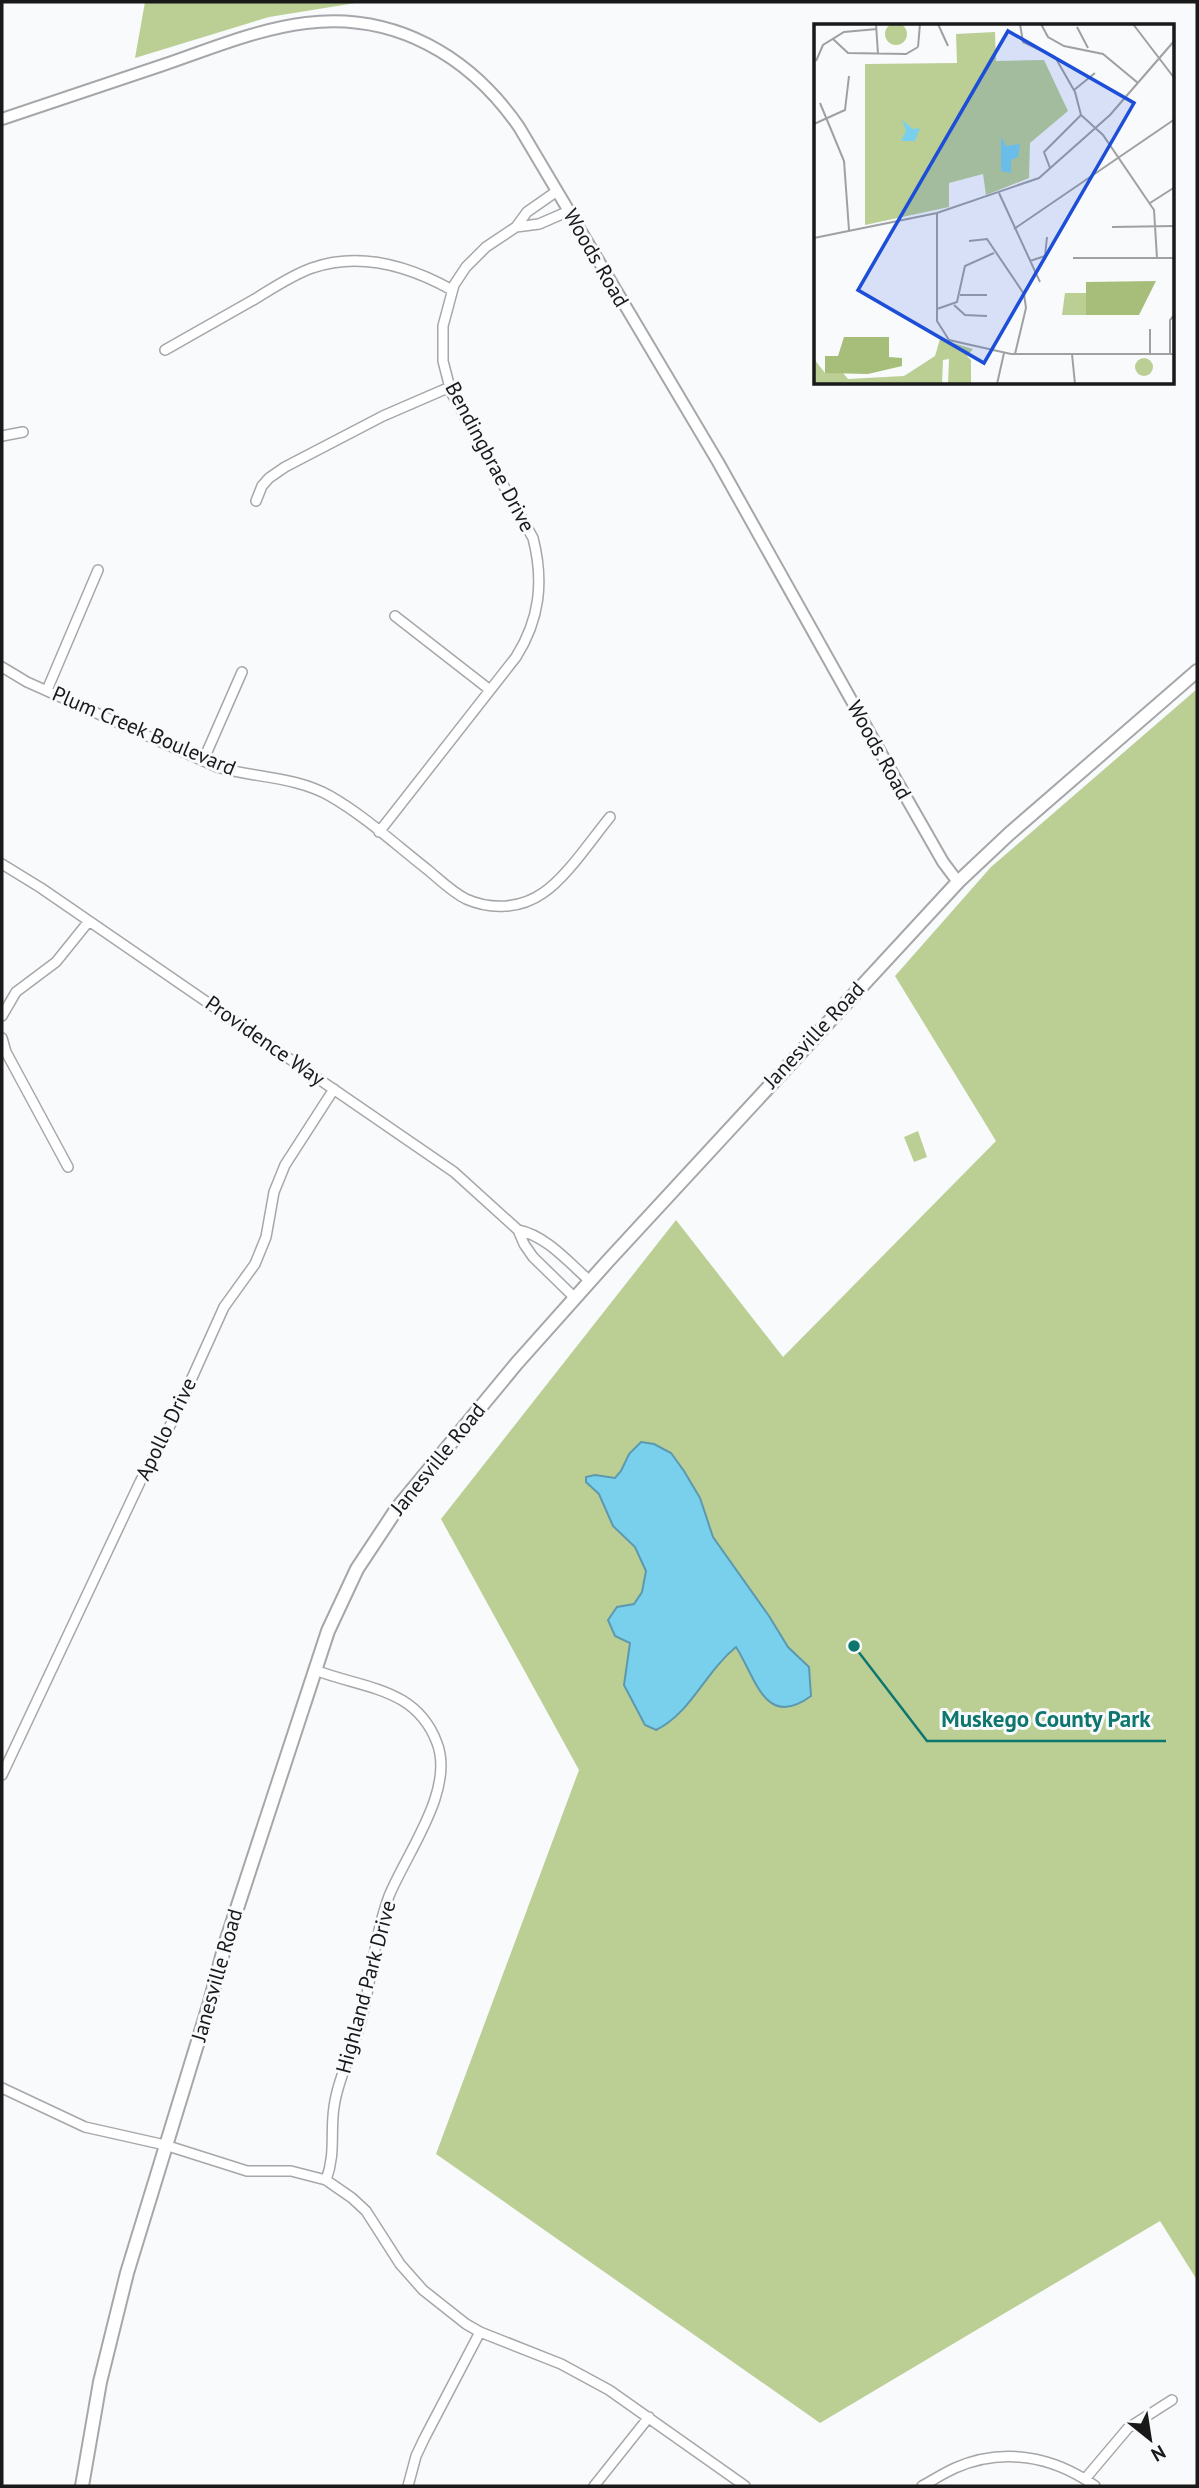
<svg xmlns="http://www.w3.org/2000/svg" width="1199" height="2488" viewBox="0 0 1199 2488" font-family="'PT Sans',sans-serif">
	<rect width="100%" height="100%" fill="#f8fafc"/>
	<!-- green -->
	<path fill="#bbcf95" d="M145 2H362L269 17 135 58Z
		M1197 689V2280L1160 2221 820 2423 436 2154 579 1770 441 1519 676 1220 783 1357 996 1141 895 976 991 867Z
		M918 1131 927 1157 914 1162 904 1137Z"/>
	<!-- water -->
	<path fill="#79d0ed" stroke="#5c99ae" stroke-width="2" d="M641 1442 654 1444 671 1453 684 1471 700 1498 713 1537 769 1616 788 1647 809 1667 811 1696C765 1730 756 1678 736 1647 705 1672 691 1713 656 1730L645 1725 624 1685 630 1643 615 1636 608 1620 617 1607 634 1604 642 1592 646 1571 635 1547 613 1526 599 1494 586 1482V1477L595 1475 615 1478 621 1471 629 1454Z"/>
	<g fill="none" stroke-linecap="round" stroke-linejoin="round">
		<!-- minor casing -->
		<g stroke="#a6a7aa" stroke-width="12">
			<path id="minor" d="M516 227 539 224 569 211
				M165 350C195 333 225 316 255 299 273 288 292 275 312 268 361 251 409 266 452 290
				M2 436 23 432
				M256 501 262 486 269 478 285 467 383 416 450 387
				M395 616 490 690
				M2 667 27 682 217 767C254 778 295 776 330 796 365 816 396 845 428 870 440 880 452 892 466 899 491 910 520 909 543 893 566 878 591 840 610 817
				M47 690 98 570
				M203 761 242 672
				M379 832 516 657C540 619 544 581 533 538L451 392 443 361V326L454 285 466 267 486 247 516 227 527 212 557 191
				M2 864 41 888 454 1172 518 1230 524 1244 533 1257 575 1298
				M2 1016 16 992 56 962 89 921
				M2 1038 6 1052 68 1167
				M518 1230C547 1236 569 1263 590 1281
				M315 1670C364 1689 416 1687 437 1743 455 1790 407 1852 389 1896 374 1936 372 1979 361 2021 354 2049 338 2077 334 2107 330 2133 336 2153 326 2180
				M2 1775 140 1482 173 1420 224 1307 255 1264 266 1237 274 1192 285 1165 334 1089
				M2 2088 85 2127 165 2145 247 2171H291L326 2180 352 2198 366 2211 400 2264 423 2290 466 2324 480 2332 561 2364 609 2390 745 2486
				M1085 2479 1128 2428 1172 2400
				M408 2486 416 2456 424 2439 480 2332
				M594 2486 649 2417
				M922 2486C933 2480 944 2473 955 2468 1003 2447 1053 2456 1095 2486"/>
		</g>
		<!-- tertiary casing -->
		<g stroke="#a6a7aa" stroke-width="14">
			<path id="tertiary" d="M2 119C56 101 110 83 163 65 210 49 257 29 306 23 395 12 470 56 519 127L718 462 891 771 943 862 958 882"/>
		</g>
		<!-- secondary casing -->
		<g stroke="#a6a7aa" stroke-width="16">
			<path id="secondary" d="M82 2486 100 2382 127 2273 210 2002 225 1945 328 1631 357 1569 398 1507 517 1363 608 1261 958 882 1009 834 1197 671"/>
		</g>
		<!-- minor -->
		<use href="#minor" stroke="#fff" stroke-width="9"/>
		<!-- tertiary -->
		<use href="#tertiary" stroke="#fff" stroke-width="10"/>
		<!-- secondary -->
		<use href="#secondary" stroke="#fff" stroke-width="12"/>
	</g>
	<g text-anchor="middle" stroke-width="6" stroke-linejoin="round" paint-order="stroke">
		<!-- street labels -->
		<g font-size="21" fill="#19191a" stroke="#f8fafc">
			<text transform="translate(596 258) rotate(60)" y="7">Woods Road</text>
			<text transform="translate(490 457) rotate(62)" y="7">Bendingbrae Drive</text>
			<text transform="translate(144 731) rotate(23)" y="7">Plum Creek Boulevard</text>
			<text transform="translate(879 750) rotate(61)" y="7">Woods Road</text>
			<text transform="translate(814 1035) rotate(-47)" y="7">Janesville Road</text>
			<text transform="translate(265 1041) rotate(35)" y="7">Providence Way</text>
			<text transform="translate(166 1429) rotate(-64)" y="7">Apollo Drive</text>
			<text transform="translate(438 1459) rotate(-51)" y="7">Janesville Road</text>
			<text transform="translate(217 1975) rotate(-74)" y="7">Janesville Road</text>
			<text transform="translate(366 1987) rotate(-75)" y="7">Highland Park Drive</text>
		</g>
	</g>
	<!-- overview -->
	<g transform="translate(814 24)">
		<rect width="360" height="360" fill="#f8fafc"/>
		<path d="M71 10a11 11 0 1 1 22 0a11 11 0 1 1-22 0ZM181 8 182 37 230 36 254 87 216 119 215 154 172 171 169 150 135 159V183L51 201V40L143 39 142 10ZM251 269H272V291H248ZM126 315 159 325 153 332 157 336V360H134L135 335 129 336 128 360H0V335L11 349H29L34 355 90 352 121 332ZM321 343a9 9 0 1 1 18 0a9 9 0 1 1-18 0Z" fill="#bbcf95"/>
		<path d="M342 257 325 291H272V258ZM30 313H75V333L88 334V342L54 350 11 349V332H24Z" fill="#a7bd7a"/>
		<path d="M88 96 99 105 106 104 101 117H87L92 107ZM187 113 192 122 206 120 204 133 197 136V149L187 147Z" fill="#79d0ed"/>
		<path fill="none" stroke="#9fa0a2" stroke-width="2" d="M62 0 64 30M124 0 134 22M206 0 209 18 241 33 261 68 267 91 289 111 340 186 343 234M227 0 234 13 250 22 289 30 324 59M319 0 361 55M263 3 274 24M19 15 34 29 92 30 104 23M104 23 106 0M2 37 9 21 30 8 63 5M260 66 281 49M6 79 30 137 35 206M0 100 31 86 35 52M236 144 230 128 267 91M185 169 226 258M336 179 361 163M123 189V297L135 316 197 330H361M298 203 361 202M200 205 361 95M0 214 123 189 225 154 296 91 361 16M155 217 173 215 210 270 212 284 201 330M259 234H361M216 237 231 232 233 213M146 271H173M140 281 151 291 173 292M123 285 143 278 151 242 180 229M258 330 261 360M336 330V305M356 330V296L361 290M183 360 190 329"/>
		<path fill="#1d4ed8" fill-opacity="0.15" stroke="#1d4ed8" stroke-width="3.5" d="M194 7 320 79 170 339 44 266Z"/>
		<rect width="360" height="360" fill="none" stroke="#19191a" stroke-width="3.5"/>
	</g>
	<!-- callouts -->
	<path fill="none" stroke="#0f766e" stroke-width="2.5" d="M854 1646L927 1741H1166"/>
	<circle fill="#0f766e" stroke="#f8fafc" stroke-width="2.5" cx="854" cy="1646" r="7"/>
	<g font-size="23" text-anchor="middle" font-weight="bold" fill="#0f766e" stroke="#f8fafc" stroke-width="6" stroke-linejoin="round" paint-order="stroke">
		<text x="1046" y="1727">Muskego County Park</text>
	</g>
	<!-- border -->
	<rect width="1199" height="2488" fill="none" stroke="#19191a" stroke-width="7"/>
	<!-- north arrow -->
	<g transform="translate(1150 2439) rotate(150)" stroke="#f8fafc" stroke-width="5" paint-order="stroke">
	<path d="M0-5L12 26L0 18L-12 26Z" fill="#19191a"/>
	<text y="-10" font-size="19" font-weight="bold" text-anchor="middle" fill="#19191a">N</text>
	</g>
</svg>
